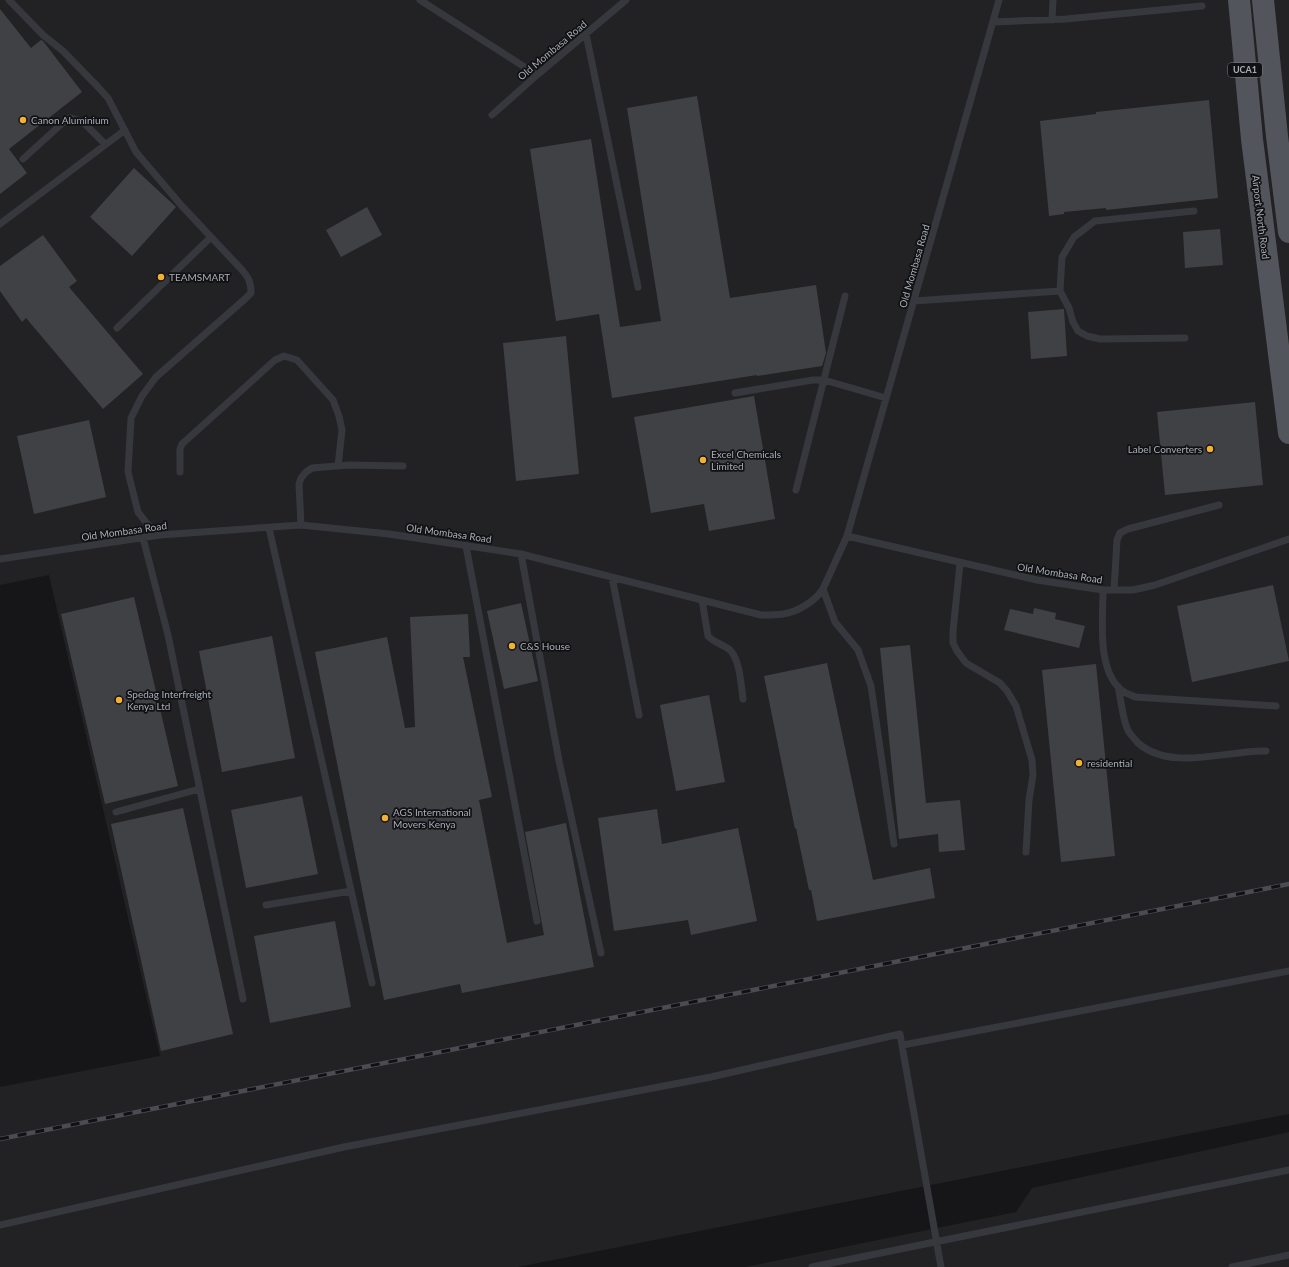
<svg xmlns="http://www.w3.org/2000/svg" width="1289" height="1267" viewBox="0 0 1289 1267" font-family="Lato,sans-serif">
	<rect width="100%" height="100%" fill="#161618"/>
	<!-- built -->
	<path fill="#222225" d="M0 0H1289V1114L518 1267H0V1087L160 1056 49 575 0 585Z
		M1289 1132V1267H745L1016 1212 1032 1188Z"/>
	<!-- building -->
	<path fill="#404145" d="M0 9 31 48 41 40 43 41 82 92 9 149 27 173 0 194Z
		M697 96 730 298 816 285 826 353 822 366 757 376V375L612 398 599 314 556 321 530 149 591 139 620 327 661 321 627 108Z
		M1209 100 1218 198 1106 210V208L1064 212V214L1049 216 1040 121 1096 114V112Z
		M134 168 176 207 132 256 90 217Z
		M367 207 382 235 341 257 326 230Z
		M1220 229 1223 265 1185 268 1183 232Z
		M43 235 77 281 69 287 143 374 103 409 26 318 22 322 0 291V266Z
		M1064 309 1067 356 1031 359 1028 312Z
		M566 336 579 474 516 481 503 343Z
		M754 396 775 519 709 531 704 504 651 513 634 417Z
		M1255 402 1263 485 1165 495 1157 412Z
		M89 420 106 497 34 514 17 436Z
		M1273 585 1289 661 1192 682 1177 606Z
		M134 597 178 786 105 804 61 614Z
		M521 603 538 681 504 689 487 611Z
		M1034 608 1056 613 1055 619 1085 626 1079 648 1004 630 1010 609 1033 614Z
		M468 614 470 657H463L492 797 479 800 507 943 544 935 525 832 566 823 594 967 462 993 460 984 384 1000 315 652 387 637 405 728 415 727 410 617Z
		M272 636 295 758 222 772 199 651Z
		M910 645 926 803 960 800 965 850 939 852 938 834 899 839 880 648Z
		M827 663 873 880 930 868 935 898 817 921 811 890H809L796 828 795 829 764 676Z
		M1096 664 1115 856 1061 862 1042 670Z
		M709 695 725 782 676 791 660 705Z
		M302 796 318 874 246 888 231 810Z
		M183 808 233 1034 161 1051 111 824Z
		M657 809 662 844 738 828 757 921 691 935 688 920 614 931 598 818Z
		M335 921 351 1007 270 1023 254 936Z"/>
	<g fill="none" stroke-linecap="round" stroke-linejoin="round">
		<!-- service -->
		<path stroke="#37383d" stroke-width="7" d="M9 0 43 35 63 51 98 87 108 98 136 152 181 205 242 270C249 278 251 283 251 293L245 299 156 377 142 396 131 418 128 472 138 512 148 525 160 535
			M420 0 537 75
			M1052 20 1053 0
			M993 22 1066 19 1202 6
			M586 34 638 287
			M492 115 537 75 626 0
			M23 159 67 119 71 118 83 122 105 144
			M0 224 125 130
			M914 301 1060 291
			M117 328 211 237
			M1185 338 1100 339 1087 336 1078 331 1073 322 1069 308 1060 291 1062 257 1074 237 1095 221 1194 211
			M735 393 813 380H824L886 398
			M180 472V449L182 444 275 360 284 356 297 360 333 400 339 416 342 430 338 466
			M796 490 845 296
			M301 525 299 484 301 478 306 472 312 468 349 465 403 466
			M269 528 372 983
			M847 536 1037 580 1103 590H1133L1155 585 1289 539
			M143 538 168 635 243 999
			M466 546 537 921
			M521 554 559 761 601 953
			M0 559 160 535 301 525 389 534 521 554 761 615C768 615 776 615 783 614 798 612 815 601 823 589L847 536 999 0
			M960 564 953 631V643L957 651 966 663 1000 683 1007 691 1016 706 1032 760 1033 775 1029 800 1026 852
			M612 577 639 715
			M823 589 835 622 858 650 871 686 894 844
			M1103 590C1103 620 1096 673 1124 692 1127 694 1132 695 1135 697L1276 706
			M1114 590 1117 540 1120 533 1128 529 1219 505
			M702 600 708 636C714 643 723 644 730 650 740 660 741 685 743 699
			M1118 686C1121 700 1122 715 1127 728 1129 734 1134 738 1138 743 1171 772 1227 750 1266 751
			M116 812 199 789
			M266 905 351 891
			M903 1045 1289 971
			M0 1225 344 1147 711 1077 900 1034 941 1267
			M812 1267 1289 1170
			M1232 1267 1289 1255"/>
		<!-- primary -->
		<path stroke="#53555c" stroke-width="22" d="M1239 0 1252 139 1289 433
			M1263 0 1277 136 1289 232"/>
		<!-- rail casing -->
		<g stroke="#4a4c52" stroke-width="4.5">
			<path id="rail" d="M0 1139 1289 884"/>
		</g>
		<!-- rail -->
		<use href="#rail" stroke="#111113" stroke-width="3" stroke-dasharray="9" stroke-linecap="butt"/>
	</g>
	<!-- markers -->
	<g fill="#f2b134" stroke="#111113" stroke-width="1.5">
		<circle cx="23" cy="120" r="4"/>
		<circle cx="161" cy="277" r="4"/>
		<circle cx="1210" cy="449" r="4"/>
		<circle cx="703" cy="460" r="4"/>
		<circle cx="512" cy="646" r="4"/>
		<circle cx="119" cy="700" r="4"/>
		<circle cx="1079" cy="763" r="4"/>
		<circle cx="385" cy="818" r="4"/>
	</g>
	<g text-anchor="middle" stroke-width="3.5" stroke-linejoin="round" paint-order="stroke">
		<!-- shield labels -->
		<rect fill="#111113" stroke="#7b7e86" stroke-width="1" x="1228" y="63" width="34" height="14" rx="3"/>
		<g font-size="9" font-weight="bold" fill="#a8adb8">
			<text x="1245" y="73">UCA1</text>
		</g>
		<!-- street labels -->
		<g font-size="10" fill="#a8adb8" stroke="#111113">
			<text transform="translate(552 50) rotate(-40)" y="4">Old Mombasa Road</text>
			<text transform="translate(1261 217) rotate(83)" y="4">Airport North Road</text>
			<text transform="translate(914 266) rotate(-74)" y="4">Old Mombasa Road</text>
			<text transform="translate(124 531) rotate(-8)" y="4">Old Mombasa Road</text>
			<text transform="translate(449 533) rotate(8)" y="4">Old Mombasa Road</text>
			<text transform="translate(1060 573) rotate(9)" y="4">Old Mombasa Road</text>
		</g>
		<!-- poi labels -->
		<g font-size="10" fill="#a8adb8" stroke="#111113" text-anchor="start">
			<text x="31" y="124">Canon Aluminium</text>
			<text x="169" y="281">TEAMSMART</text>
			<text x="1202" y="453" text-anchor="end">Label Converters</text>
			<text x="711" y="458">Excel Chemicals<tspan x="711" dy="12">Limited</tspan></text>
			<text x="520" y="650">C&amp;S House</text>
			<text x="127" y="698">Spedag Interfreight<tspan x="127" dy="12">Kenya Ltd</tspan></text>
			<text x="1087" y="767">residential</text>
			<text x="393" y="816">AGS International<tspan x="393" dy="12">Movers Kenya</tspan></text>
		</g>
	</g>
</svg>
